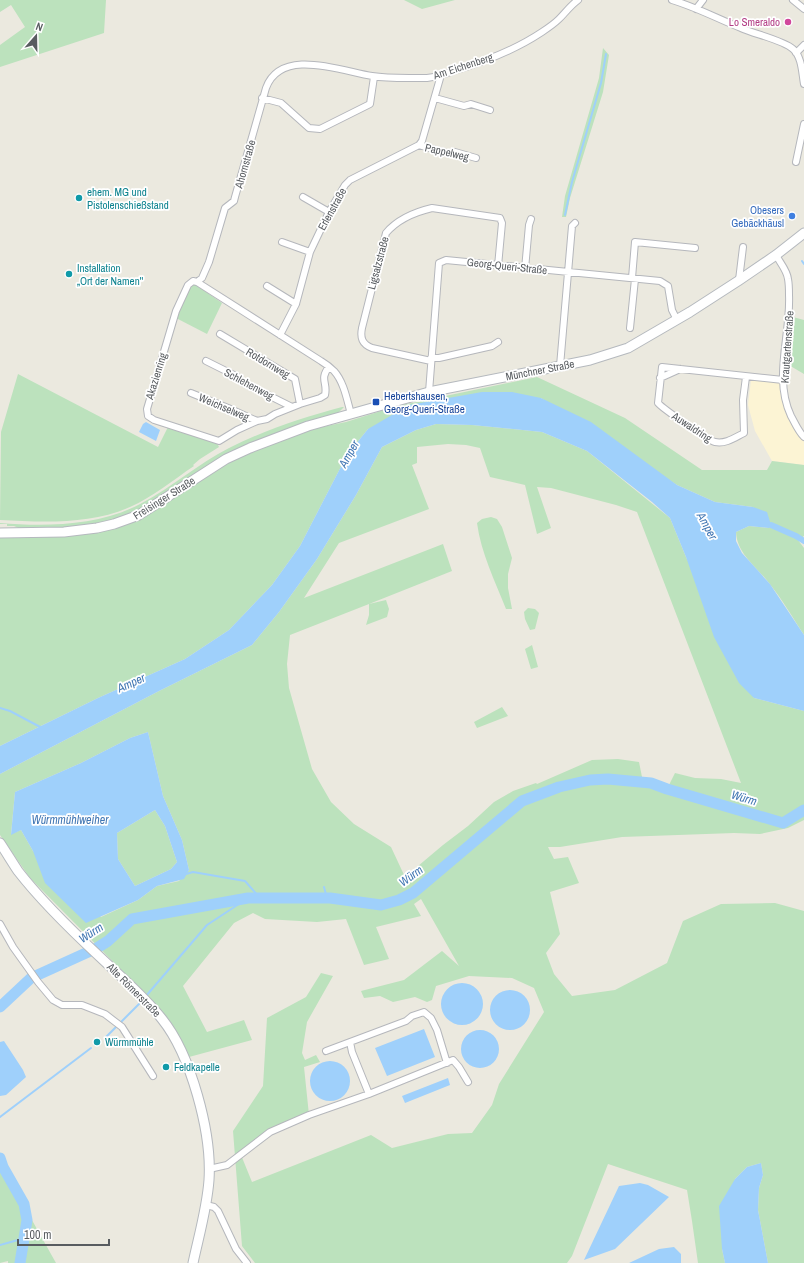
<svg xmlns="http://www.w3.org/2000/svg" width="804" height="1263" viewBox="0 0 804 1263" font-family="'Archivo Narrow',sans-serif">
	<rect width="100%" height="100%" fill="#ebe9df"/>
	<!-- commercial -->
	<path fill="#fcf4d4" d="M751 380 785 381 790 407 799 425 804 432V465L772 461 755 431 748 405Z"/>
	<!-- green -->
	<path fill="#bce2bd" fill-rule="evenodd" d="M0 0H106L104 33 0 67V45L25 27 11 5 0 12Z
		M404 0H455L422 9Z
		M603 48 609 55 603 92 570 198 566 217H562L565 196 599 78Z
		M192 285H196L222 303 207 334 176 318 190 287Z
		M793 317 804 320V374L787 364Z
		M18 374 158 447 168 427 217 443 219 447 200 459 193 465 194 466C173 480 153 497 130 507 90 525 42 522 0 520L1 432Z
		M537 377 625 418 702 470H767L772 461 804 465V536L798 540 804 548V635C793 618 782 599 769 583 757 567 737 554 736 532L749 526 769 528 753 507 715 502 677 485 541 398 368 429 347 455 300 546 272 585 229 630 185 659 98 698 0 746V538L75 534 138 519 231 460 307 430 346 422 397 406Z
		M342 407H344L338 413 286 429 237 449 148 505 126 516 99 524 68 528 21 529 14 526H7V524H0V523C46 527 100 526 142 503 172 487 198 464 229 448 265 430 304 417 342 407Z
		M436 424 472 425 542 432 587 451 670 518 686 557 754 698 804 711V820L788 828 760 834 734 833 622 837 560 847H548L554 859 568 857 579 883 550 892 560 934 546 953 554 974 572 996 615 990 667 963 683 921 721 904 775 903 804 911V1263H768L758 1210 759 1188 763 1175 761 1163 747 1167 735 1179 722 1249 725 1263H698L692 1221 687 1190 608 1164 572 1256 567 1263H255L242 1246 233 1131 263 1086 267 1018 306 997 321 973 333 976 307 1022 302 1053 305 1060 316 1055 320 1062 304 1067 309 1115 270 1132 241 1155 252 1182 371 1135 392 1148 448 1134 472 1133 492 1105 499 1084 544 1012 534 988 512 978 469 976 436 986 432 1000 427 1002 415 997 393 1002 380 996 364 998 361 991 404 980 442 951 459 966 421 899 414 904 421 916 376 927 389 959 364 965 346 919 317 922 265 919 253 913 234 923 183 986 207 1032 244 1020 252 1040 189 1057 154 1003 30 878 0 835V774L159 691 252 645 279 612 317 559 356 495 382 447 416 430ZM448 444 466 445 480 448 490 477 525 485 537 534 551 528 537 487 551 488 616 505 637 512 741 783 721 779 695 778 675 773 667 789 651 783 643 782 639 762 618 759 592 760 537 784 536 783 513 791 494 802 468 826 443 845 405 877 391 847 354 824 331 802 312 769 289 688 287 664 290 635 369 604V615L366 625 387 617 389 609 386 600 369 604 452 571 443 544 304 598 339 543 429 509 412 465 417 463V447ZM148 732 163 796 182 840 189 870 179 881 157 886 138 900 101 917 33 851 21 830 11 834 15 792 81 763 130 738Z
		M491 517 497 519 502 527 512 558 508 574V588L512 609H506C495 581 481 553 477 523L482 519Z
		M528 608 535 609 539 613 535 629 530 630 525 619 524 612Z
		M532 645 538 667 531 669 525 649Z
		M502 707 508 716 477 728 474 722Z
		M155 810 165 826 177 862 171 869 135 886 118 859 117 833Z
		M0 1163 56 1263H8V1261L0 1263Z"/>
	<!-- water -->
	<path fill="#9fd0fb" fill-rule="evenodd" d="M482 392H512L541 398 591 422 677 485 715 502 753 507 767 512 771 525 769 528 749 526 736 532V541L742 553 770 584 804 635V711L754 698 739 683 714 637 686 557 670 518 652 502 587 451 542 432 472 425 436 424 416 430 382 447 356 495 317 559 279 612 252 645 159 691 0 774V746L98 698 185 659 229 630 272 585 300 546 347 455 368 429 409 405Z
		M146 422 160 430 156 441 139 432 143 424Z
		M148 732 163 796 182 840 189 870 184 879 157 886 138 900 86 923 45 883 33 851 21 830 11 835 15 792 81 763 130 738ZM155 810 165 826 177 862 171 869 135 886 118 859 117 833Z
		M441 1004a21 21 0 1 1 42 0a21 21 0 1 1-42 0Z
		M490 1010a20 20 0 1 1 40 0a20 20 0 1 1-40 0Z
		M424 1029 435 1057 387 1076 375 1048Z
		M461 1049a19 19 0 1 1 38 0a19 19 0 1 1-38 0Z
		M4 1041 23 1070 26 1077 6 1095 0 1096V1042Z
		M310 1081a20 20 0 1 1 40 0a20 20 0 1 1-40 0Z
		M448 1078 450 1085 405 1103 402 1096Z
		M761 1163 763 1175 759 1188 758 1210 768 1263H725L722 1249 719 1206 735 1179 747 1167Z
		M640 1183 648 1185 669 1197 615 1249 584 1260 619 1186Z
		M674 1247 681 1254V1263H629L659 1249Z"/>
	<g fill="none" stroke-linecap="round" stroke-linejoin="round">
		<!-- stream -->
		<path stroke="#9fd0fb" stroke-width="2" d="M565 215 572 182 601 83 606 54
			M802 261 804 264
			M0 708 10 711 42 728
			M186 874 193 872 245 881 260 898
			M324 887 327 898
			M146 996 207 925 248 898
			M105 1038 142 1001
			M0 1117 91 1048
			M0 1245 25 1238"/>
		<!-- canal -->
		<path stroke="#9fd0fb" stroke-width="6" d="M771 525 796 536 804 541"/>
		<!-- river -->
		<path stroke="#9fd0fb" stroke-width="11" d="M0 1007 31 978 97 948 108 941 132 919 248 898H330L381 905 399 900 413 893 522 801 559 787 590 780 608 779 651 783 667 789 783 823 804 810
			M0 1158 3 1167 24 1204 27 1220 20 1263"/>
		<!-- minor casing -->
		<g stroke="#b5b7bc" stroke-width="8">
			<path id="minor" d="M672 0C696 7 718 19 741 28 754 34 783 40 793 49 802 57 802 73 804 84
				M793 0 804 9
				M696 9 703 0
				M796 53 804 45
				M262 98 281 103 309 128 320 129 370 104 374 77
				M435 98 464 106 471 104 490 110
				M419 145 450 154 455 152 476 158
				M796 162 804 124
				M303 197 329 212
				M282 242 310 252
				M776 255C780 263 787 270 788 279 789 284 789 290 789 295 791 335 773 378 791 416 795 423 798 431 804 437
				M525 269 529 225 531 219
				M632 278 635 242 695 248
				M739 280 743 247
				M197 282 202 278 209 262 225 208 234 201 235 197 266 88C281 47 341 71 372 76 384 78 396 78 409 78 415 78 421 78 427 78 436 77 445 74 453 71 484 62 515 50 542 32 548 28 554 24 559 19 565 13 571 5 578 0
				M267 286 296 304
				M630 328 635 279
				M220 334 295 379 300 404
				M280 335 296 304 310 252 329 212 345 185 350 180 419 145 422 141 441 75
				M431 358H439L492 346 498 342
				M206 361 238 377 242 382 292 407
				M431 361 372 348C362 344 360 338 362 328L386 233C397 220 415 212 432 208L500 218 502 223 498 266
				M560 366 572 226 575 223
				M329 367C319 379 328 383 325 395L320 398 300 404 275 414 267 419 257 421 237 430 219 441 154 420 148 416 147 409 176 311 188 285 193 281 197 282 321 361C326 364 330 367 334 371 344 382 347 400 351 414
				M746 377 743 400 744 433C734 438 726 444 715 442 709 441 662 408 658 403L662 367 783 380
				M660 378 680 369
				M429 392 439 263 446 260 660 281 668 286 672 310 677 320
				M191 393 228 408 257 421
				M0 924 13 947 38 982 53 1000 62 1005H82L105 1014 122 1027 153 1076
				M350 1042 352 1052 369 1094
				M326 1051 406 1021 412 1016 424 1012 431 1018 437 1030 447 1063
				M209 1169 227 1165 270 1132 309 1115 369 1094 453 1060 459 1067 468 1082
				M206 1205 214 1207 218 1211 236 1249 247 1263"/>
		</g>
		<!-- secondary casing -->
		<g stroke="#b5b9be" stroke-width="11">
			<path id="secondary" d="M0 533 64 532 97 528 114 524 139 515 226 459 250 448 308 426 429 392 590 360 628 348 690 312 738 281 776 255 804 233
				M0 843C6 852 12 862 18 871 42 902 71 930 100 957 121 977 144 996 162 1019 191 1055 212 1133 209 1180 207 1208 199 1235 193 1263"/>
		</g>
		<!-- minor -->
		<use href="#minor" stroke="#fff" stroke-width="6"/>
		<!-- secondary -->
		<use href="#secondary" stroke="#fff" stroke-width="9"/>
	</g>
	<!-- markers -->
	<circle fill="#d1479c" stroke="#fff" stroke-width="1.5" cx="788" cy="22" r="4"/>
	<g fill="#0f9aa8" stroke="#fff" stroke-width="1.5">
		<circle cx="79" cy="198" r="4"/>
		<circle cx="69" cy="274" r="4"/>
		<circle cx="97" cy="1042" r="4"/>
		<circle cx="166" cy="1067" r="4"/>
	</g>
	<circle fill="#3f7fe0" stroke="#fff" stroke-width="1.5" cx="792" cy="216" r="4"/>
	<rect fill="#1a4fb4" stroke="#fff" stroke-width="1.5" x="372" y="398" width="8" height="8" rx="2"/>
	<g text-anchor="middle" stroke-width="3.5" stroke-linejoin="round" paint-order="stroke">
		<!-- hotel labels -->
		<g font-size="11" fill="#b23c85" stroke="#fff" text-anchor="end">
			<text x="780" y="26">Lo Smeraldo</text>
		</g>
		<!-- street labels -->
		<g font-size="11" fill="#585c60" stroke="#fff">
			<text transform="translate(463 66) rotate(-18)" y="4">Am Eichenberg</text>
			<text transform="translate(447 152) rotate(13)" y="4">Pappelweg</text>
			<text transform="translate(245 164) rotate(-74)" y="4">Ahornstraße</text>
			<text transform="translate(332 209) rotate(-61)" y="4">Erlenstraße</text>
			<text transform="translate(378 263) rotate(-75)" y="4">Ligsalzstraße</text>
			<text transform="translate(507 266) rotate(6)" y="4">Georg-Queri-Straße</text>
			<text transform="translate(787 347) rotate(-86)" y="4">Krautgartenstraße</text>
			<text transform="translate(268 363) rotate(31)" y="4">Rotdornweg</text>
			<text transform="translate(540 370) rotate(-11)" y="4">Münchner Straße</text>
			<text transform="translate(156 376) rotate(-73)" y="4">Akazienring</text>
			<text transform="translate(249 384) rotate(28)" y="4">Schlehenweg</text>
			<text transform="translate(224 407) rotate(23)" y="4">Weichselweg</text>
			<text transform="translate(692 427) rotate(33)" y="4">Auwaldring</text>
			<text transform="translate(164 498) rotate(-32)" y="4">Freisinger Straße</text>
			<text transform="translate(134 990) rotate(45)" y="4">Alte Römerstraße</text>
		</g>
		<!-- culture labels -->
		<g font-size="11" fill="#0d838f" stroke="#fff" text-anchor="start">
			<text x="87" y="196">ehem. MG und<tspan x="87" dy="13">Pistolenschießstand</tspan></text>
			<text x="77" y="272">Installation<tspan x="77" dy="13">„Ort der Namen''</tspan></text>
			<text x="105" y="1046">Würmmühle</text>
			<text x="174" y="1071">Feldkapelle</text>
		</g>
		<!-- shop labels -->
		<g font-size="11" fill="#366cbe" stroke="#fff" text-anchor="end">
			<text x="784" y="214">Obesers<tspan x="784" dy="13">Gebäckhäusl</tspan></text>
		</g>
		<!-- transit labels -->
		<g font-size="11" fill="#164399" stroke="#fff" text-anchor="start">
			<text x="384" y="400">Hebertshausen,<tspan x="384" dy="13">Georg-Queri-Straße</tspan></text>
		</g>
		<!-- water labels -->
		<g font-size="12" font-style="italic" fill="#4176b3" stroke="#fff">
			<text transform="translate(349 454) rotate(-61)" y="4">Amper</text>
			<text transform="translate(707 526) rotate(61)" y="4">Amper</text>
			<text transform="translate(131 683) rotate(-24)" y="4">Amper</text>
			<text transform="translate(744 798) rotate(17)" y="4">Würm</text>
			<text x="70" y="824">Würmmühlweiher</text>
			<text transform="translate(411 876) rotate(-36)" y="4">Würm</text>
			<text transform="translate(91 933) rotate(-33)" y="4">Würm</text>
		</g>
	</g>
	<!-- north arrow -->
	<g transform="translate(36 36) rotate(20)" stroke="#ffffff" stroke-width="3" paint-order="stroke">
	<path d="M0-3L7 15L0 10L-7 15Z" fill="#585c60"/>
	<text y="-6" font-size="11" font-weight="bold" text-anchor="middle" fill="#585c60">N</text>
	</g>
	<!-- scale -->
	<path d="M18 1239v6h91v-6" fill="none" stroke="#585c60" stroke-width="2"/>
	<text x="24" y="1239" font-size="12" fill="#585c60" stroke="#ffffff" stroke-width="3" paint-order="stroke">100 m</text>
</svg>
